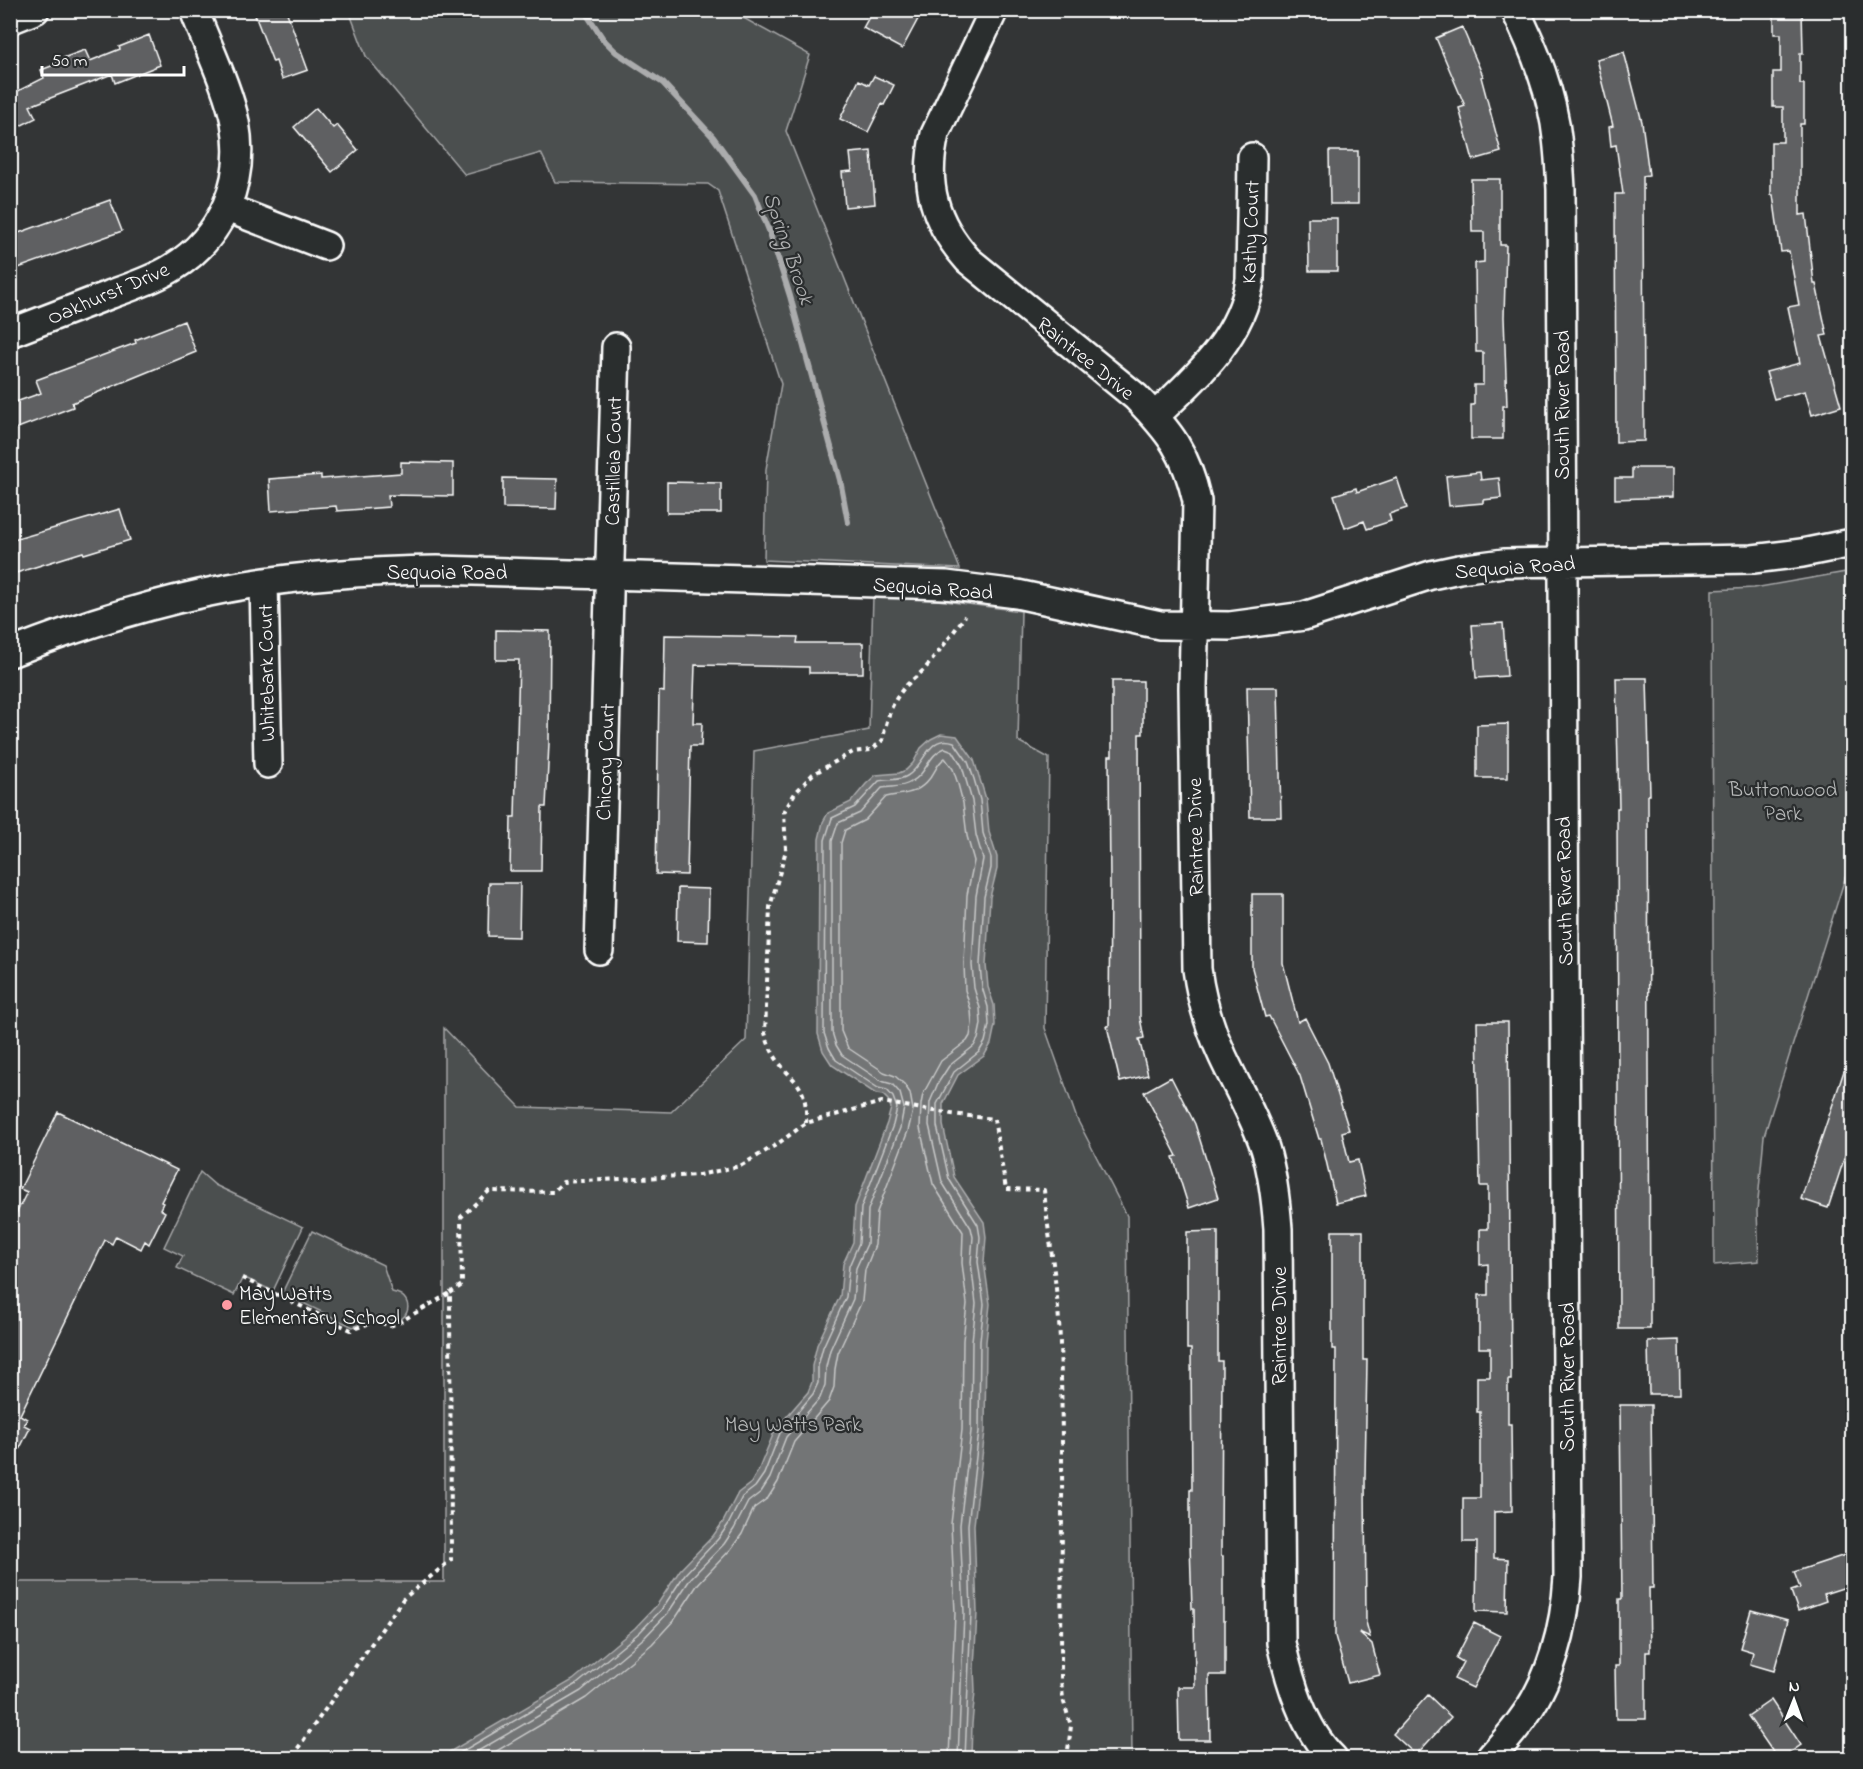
<svg xmlns="http://www.w3.org/2000/svg" width="1863" height="1769" viewBox="0 0 1863 1769" font-family="'Indie Flower',sans-serif">
	<rect width="100%" height="100%" fill="#333536"/>
	<filter id="ink" filterUnits="userSpaceOnUse"><feTurbulence type="fractalNoise" baseFrequency=".0167" numOctaves="2"/><feDisplacementMap in="SourceGraphic" scale="12" xChannelSelector="R" yChannelSelector="G"/><feConvolveMatrix kernelMatrix="1 2 1 2 8 2 1 2 1" color-interpolation-filters="sRGB"/></filter>
	<g filter="url(#ink)">
		<!-- green -->
		<path fill="#4c4f50" stroke="#a6a7a8" stroke-width="1.5" d="M349 11H731L810 55 786 131 960 569 764 560 766 469 781 384 718 191 708 184 555 182 541 153 465 175 366 56Z
			M1852 571V856L1764 1136 1757 1211 1759 1261 1714 1265 1712 590 1754 588Z
			M873 597 937 600 1021 611 1018 741 1049 758 1045 1028 1077 1119 1127 1216 1132 1758H11L10 1582H444V1028L520 1107 671 1112 746 1040 754 751 869 730Z
			M200 1172 215 1185 303 1227 273 1291 243 1277 234 1295 177 1268 183 1256 164 1247Z
			M312 1231 383 1265 392 1292C421 1297 406 1334 380 1316L353 1327 282 1293Z"/>
		<!-- water -->
		<path fill="#737576" stroke="#abacad" stroke-width="1.5" d="M941 734 957 736 974 760 986 799 989 832 997 857V869L990 897 986 965 988 987 994 1005 995 1025 991 1044 984 1056 958 1075 943 1104V1125L954 1177 984 1222 986 1237 984 1262 990 1304 986 1342 985 1431 974 1525 977 1613 974 1668 975 1691 972 1724 971 1758H439L573 1680 635 1628 657 1605 680 1570 713 1536 723 1522 738 1493 751 1483 758 1471 775 1430 808 1392 812 1382V1366L817 1345 840 1296 843 1264 853 1242 855 1207 887 1123 891 1108 888 1100 883 1095 876 1094 832 1065 823 1051 818 1034 819 839 823 822 828 813 851 802 866 784 876 775 899 773 906 770 913 763 921 748 931 739Z"/>
		<g fill="none" stroke-linecap="round" stroke-linejoin="round">
			<!-- shore -->
			<path stroke="#c7c8c8" stroke-width="1.5" d="M451 1758 577 1684 640 1632 662 1609 685 1574 718 1539 728 1525 742 1497 755 1487 764 1474 780 1433 813 1394 818 1383V1366L823 1347 846 1297 849 1266 859 1243 861 1208 893 1125 897 1108 893 1097 887 1090 878 1088 836 1060 829 1048 824 1033 825 840 832 818 855 807 879 781C888 779 899 781 907 776 925 766 928 733 954 742L968 762 974 779 980 800 983 833 991 858V868L984 897 980 965 982 987 988 1007 989 1025 985 1042 979 1052 954 1072 937 1104V1126L949 1179 978 1225 980 1237 978 1262 984 1304 980 1341 979 1431 968 1525 971 1613 965 1758
				M466 1758 581 1691 645 1637 668 1613 691 1578 724 1544 734 1529 748 1502 761 1492 770 1478 786 1437 820 1398 825 1385 826 1367 830 1350 853 1299 856 1268 867 1244 868 1210 900 1128 904 1108 900 1093 892 1084 881 1081 842 1055 836 1045 832 1032V841L838 823 860 813 882 788C892 786 902 788 911 782 927 774 928 754 945 748L953 751 962 766 972 801 976 835 983 859 976 896 972 965 974 988 980 1008 981 1024 978 1039 974 1046 949 1066 938 1083 930 1102 929 1125 942 1182 971 1228 973 1237 971 1262 976 1304 972 1341 971 1431 960 1525 964 1613 958 1758
				M485 1758 586 1698 652 1644 675 1619 698 1584 731 1549 742 1534 754 1508 768 1498 778 1482 794 1442 829 1401 834 1387 835 1369 838 1353 862 1301 865 1270 875 1245 877 1212 908 1131 913 1110 910 1093 904 1084 895 1076 884 1072 848 1048 841 1031V843L845 830 865 820 886 797C905 793 917 795 930 778 936 771 937 763 945 758L953 769 958 784 963 803 967 836 974 861 967 895 964 964 965 990 971 1010 972 1024 970 1036 967 1041 941 1061 923 1094 921 1104 920 1128 933 1184 963 1232 962 1263 967 1304 963 1340 962 1430 951 1524 955 1613 949 1758"/>
			<!-- stream -->
			<path stroke="#abacad" stroke-width="6" d="M584 10 603 39 616 52 663 83 713 137 755 195 770 233 790 296 840 480 848 522"/>
		</g>
		<!-- building -->
		<path fill="#5f6162" stroke="#fff" stroke-width="1.5" d="M253 10H286L308 70 282 79 276 61 273 62Z
			M873 10H902L918 19 902 49 863 28Z
			M1774 10H1802L1803 53H1800V84H1804V124H1800V215L1806 214 1814 284H1816L1827 335 1821 336 1841 406 1812 415 1805 391 1774 399 1766 372 1800 363 1788 307 1799 305 1789 251 1781 252 1773 195H1771V142H1783V107H1773V72H1781V34H1774Z
			M1462 27 1483 76 1481 77 1501 152 1473 160 1459 108 1465 106 1436 38Z
			M149 35 160 65 115 83 112 74 30 106 36 118 10 131V95L44 78 41 70 57 64 55 61 85 50 90 61 120 49 119 47Z
			M1624 52 1642 122 1649 175 1643 176 1644 441 1616 442 1615 194H1623L1616 145 1611 146 1609 127 1613 126 1596 59Z
			M874 76 894 85 884 105 882 104 868 132 840 119 859 80 869 85Z
			M316 108 333 128 337 125 358 150 332 172 294 127Z
			M871 151 875 204 845 207 842 172 852 171 850 153Z
			M1329 151H1358V204H1330Z
			M1471 179H1500V245H1506L1504 317 1507 406H1503V439H1471V405H1474V385H1483V352H1476L1475 263 1484 262V232H1472Z
			M110 200 122 231 10 271V236Z
			M1308 218H1337V271H1309Z
			M184 321 196 352 72 403 73 407 10 431V404L41 393 36 380 136 343 135 340Z
			M401 462 453 463V496L388 495 389 507 337 511 336 506 271 511 269 479 321 475V479L401 473Z
			M1632 468H1673V497L1615 499V478H1632Z
			M1480 472 1481 480 1499 478 1501 498 1483 500V503L1449 506 1446 476Z
			M503 478 557 479 556 509 503 508Z
			M1397 478 1407 508 1389 514 1391 521 1367 529 1364 521 1345 528 1334 495 1356 488 1357 492Z
			M667 482 721 483V513H667Z
			M120 509 130 540 84 554 83 552 16 573 10 556V541Z
			M1503 623 1507 676 1476 678 1472 625Z
			M496 630 550 631 549 743 546 807H542L541 871H510L511 817H515L519 660H496Z
			M665 635 798 637 797 643H863V673H809V667L695 665 693 723H702L701 746H690L687 875 656 874 659 691 664 692Z
			M1616 678H1647L1650 795H1648L1650 1329H1619L1617 808H1619Z
			M1112 681H1143V734H1139L1140 1018 1144 1038 1139 1039 1148 1075 1120 1082 1107 1026H1109L1110 885 1109 756H1112Z
			M1247 687H1278L1281 817H1250Z
			M1508 724V778H1477V725Z
			M489 883H520L519 937 488 936Z
			M678 888 709 889 708 942 677 941Z
			M1252 894H1283V963L1298 1022 1305 1018 1328 1063 1349 1130 1342 1132 1349 1162 1358 1160 1366 1196 1336 1203 1321 1139H1319L1300 1076 1269 1016 1265 1017 1252 968Z
			M1477 1022H1508L1511 1361V1380H1508V1424H1511L1512 1511 1494 1512V1558L1508 1559 1507 1612 1476 1611 1477 1542H1463V1498H1480V1412H1477V1377H1490V1348H1479V1295H1488V1264L1480 1265V1229H1488V1186H1480Z
			M1850 1053 1852 1054V1135L1828 1208 1801 1199Z
			M1171 1077 1195 1124 1218 1198 1189 1208 1173 1157 1177 1156 1144 1092Z
			M58 1112 177 1170 161 1202 163 1203 160 1209 165 1212 149 1244 145 1241 141 1249 116 1236 112 1244 105 1240 20 1415 27 1419 24 1425 30 1428 10 1468V1226L27 1192 20 1189Z
			M1218 1231V1361H1222L1221 1556H1223V1621H1225V1675H1209L1210 1740H1179L1178 1687H1195L1194 1609H1192L1190 1544V1490H1192L1191 1349H1187V1232Z
			M1332 1231H1363V1360H1367L1365 1478 1366 1622 1370 1637 1359 1632 1372 1644 1380 1675 1348 1683 1335 1636 1336 1349H1332Z
			M1679 1340 1680 1394H1649L1648 1341Z
			M1620 1405H1651L1653 1588H1649L1650 1652H1646V1719H1616L1615 1666H1619V1599H1622Z
			M1845 1555 1852 1578V1585L1824 1594 1826 1601 1798 1611 1791 1591 1800 1588 1794 1572Z
			M1751 1610 1788 1620 1774 1671 1750 1664 1753 1652 1740 1648Z
			M1474 1623 1500 1636 1473 1688 1454 1679 1463 1662 1456 1658Z
			M1428 1695 1451 1717 1416 1755 1393 1734Z
			M1771 1700 1801 1745 1782 1758H1777L1748 1716Z"/>
		<g fill="none" stroke-linecap="round" stroke-linejoin="round">
			<!-- minor casing -->
			<g stroke="#fff" stroke-width="32">
				<path id="minor" d="M994 10 935 134C923 184 934 222 968 260L1136 397C1170 432 1186 452 1197 501L1193 688 1197 969C1201 1000 1210 1029 1223 1057 1237 1087 1254 1116 1265 1148 1273 1174 1276 1202 1278 1229L1281 1643C1290 1682 1303 1729 1333 1758
					M10 20 35 10
					M227 208 326 246
					M10 333C43 320 76 308 109 295 130 287 153 280 172 268 223 237 246 180 235 122 228 87 207 45 194 10
					M1155 416C1196 377 1241 339 1250 280L1252 157
					M264 583 268 764
					M10 653C81 625 154 602 229 588 297 575 367 571 437 570L946 585 1017 594 1160 625 1230 626 1304 616 1431 575 1459 569 1504 563 1753 559 1802 553 1852 543
					M599 950 616 347
					M1490 1758C1500 1746 1511 1735 1520 1722 1551 1682 1565 1627 1568 1577L1561 189C1560 172 1559 154 1557 138 1553 97 1534 47 1515 10"/>
			</g>
			<!-- path -->
			<path stroke="#fff" stroke-width="4" stroke-dasharray="4.5 4.5" stroke-linecap="butt" d="M806 1123C808 1077 789 1084 772 1051 769 1046 767 1039 765 1033L770 907 786 850 784 812 795 793 813 774 853 752 871 750 883 740C886 721 891 703 904 688 911 680 921 674 928 665 941 649 953 633 965 616
				M242 1278 351 1330 376 1321 390 1326 398 1323 450 1293 451 1560 403 1599 291 1758
				M450 1293 462 1285 461 1217 489 1191 553 1192 563 1182 699 1175 740 1166 776 1145 806 1123 882 1102 952 1114 994 1119 1006 1189 1044 1190C1049 1242 1059 1293 1060 1345 1064 1456 1061 1568 1061 1680L1063 1699 1071 1726 1067 1758"/>
			<!-- minor -->
			<use href="#minor" stroke="#2a2d2e" stroke-width="27"/>
		</g>
	</g>
	<!-- markers -->
	<circle fill="#ff9aa2" stroke="#2a2d2e" stroke-width="2" cx="227" cy="1305" r="6"/>
	<g text-anchor="middle" stroke-width="4.5" stroke-linejoin="round" paint-order="stroke">
		<!-- street labels -->
		<g font-size="21" fill="#fff" stroke="#2a2d2e">
			<text transform="translate(1250 232) rotate(-88)" y="7">Kathy Court</text>
			<text transform="translate(108 293) rotate(-23)" y="7">Oakhurst Drive</text>
			<text transform="translate(1086 358) rotate(39)" y="7">Raintree Drive</text>
			<text transform="translate(1562 405) rotate(-90)" y="7">South River Road</text>
			<text transform="translate(613 461) rotate(-89)" y="7">Castilleia Court</text>
			<text transform="translate(1515 567) rotate(-4)" y="7">Sequoia Road</text>
			<text x="447" y="579">Sequoia Road</text>
			<text transform="translate(933 588) rotate(4)" y="7">Sequoia Road</text>
			<text transform="translate(266 673) rotate(-91)" y="7">Whitebark Court</text>
			<text transform="translate(605 762) rotate(-88)" y="7">Chicory Court</text>
			<text transform="translate(1195 837) rotate(-91)" y="7">Raintree Drive</text>
			<text transform="translate(1564 891) rotate(-91)" y="7">South River Road</text>
			<text transform="translate(1279 1326) rotate(-90)" y="7">Raintree Drive</text>
			<text transform="translate(1567 1377) rotate(-90)" y="7">South River Road</text>
		</g>
		<!-- park labels -->
		<g font-size="21" fill="#b7b9b9" stroke="#2a2d2e">
			<text x="1783" y="796">Buttonwood<tspan x="1783" dy="24">Park</tspan></text>
			<text x="793" y="1431">May Watts Park</text>
		</g>
		<!-- poi labels -->
		<g font-size="21" fill="#fff" stroke="#2a2d2e" text-anchor="start">
			<text x="239" y="1300">May Watts<tspan x="239" dy="24">Elementary School</tspan></text>
		</g>
		<!-- water labels -->
		<g font-size="22" font-style="italic" fill="#b2b3b4" stroke="#2a2d2e">
			<text transform="translate(790 248) rotate(71)" y="8">Spring Brook</text>
		</g>
	</g>
	<!-- margin -->
	<rect width="1863" height="1769" fill="none" stroke="#2a2d2e" stroke-width="36"/>
	<rect x="18" y="18" width="1827" height="1733" fill="none" stroke="#fff" stroke-width="2" filter="url(#ink)"/>
	<!-- north arrow -->
	<g transform="translate(1794 1700) rotate(1)" stroke="#2a2d2e" stroke-width="4.5" paint-order="stroke">
	<path d="M0-4.5L10 22L0 15L-10 22Z" fill="#ffffff"/>
	<text y="-9" font-size="16" font-weight="bold" text-anchor="middle" fill="#ffffff">N</text>
	</g>
	<!-- scale -->
	<path d="M42 66v9h142v-9" fill="none" stroke="#ffffff" stroke-width="3"/>
	<text x="51" y="66" font-size="18" fill="#ffffff" stroke="#2a2d2e" stroke-width="4.5" paint-order="stroke">50 m</text>
</svg>
